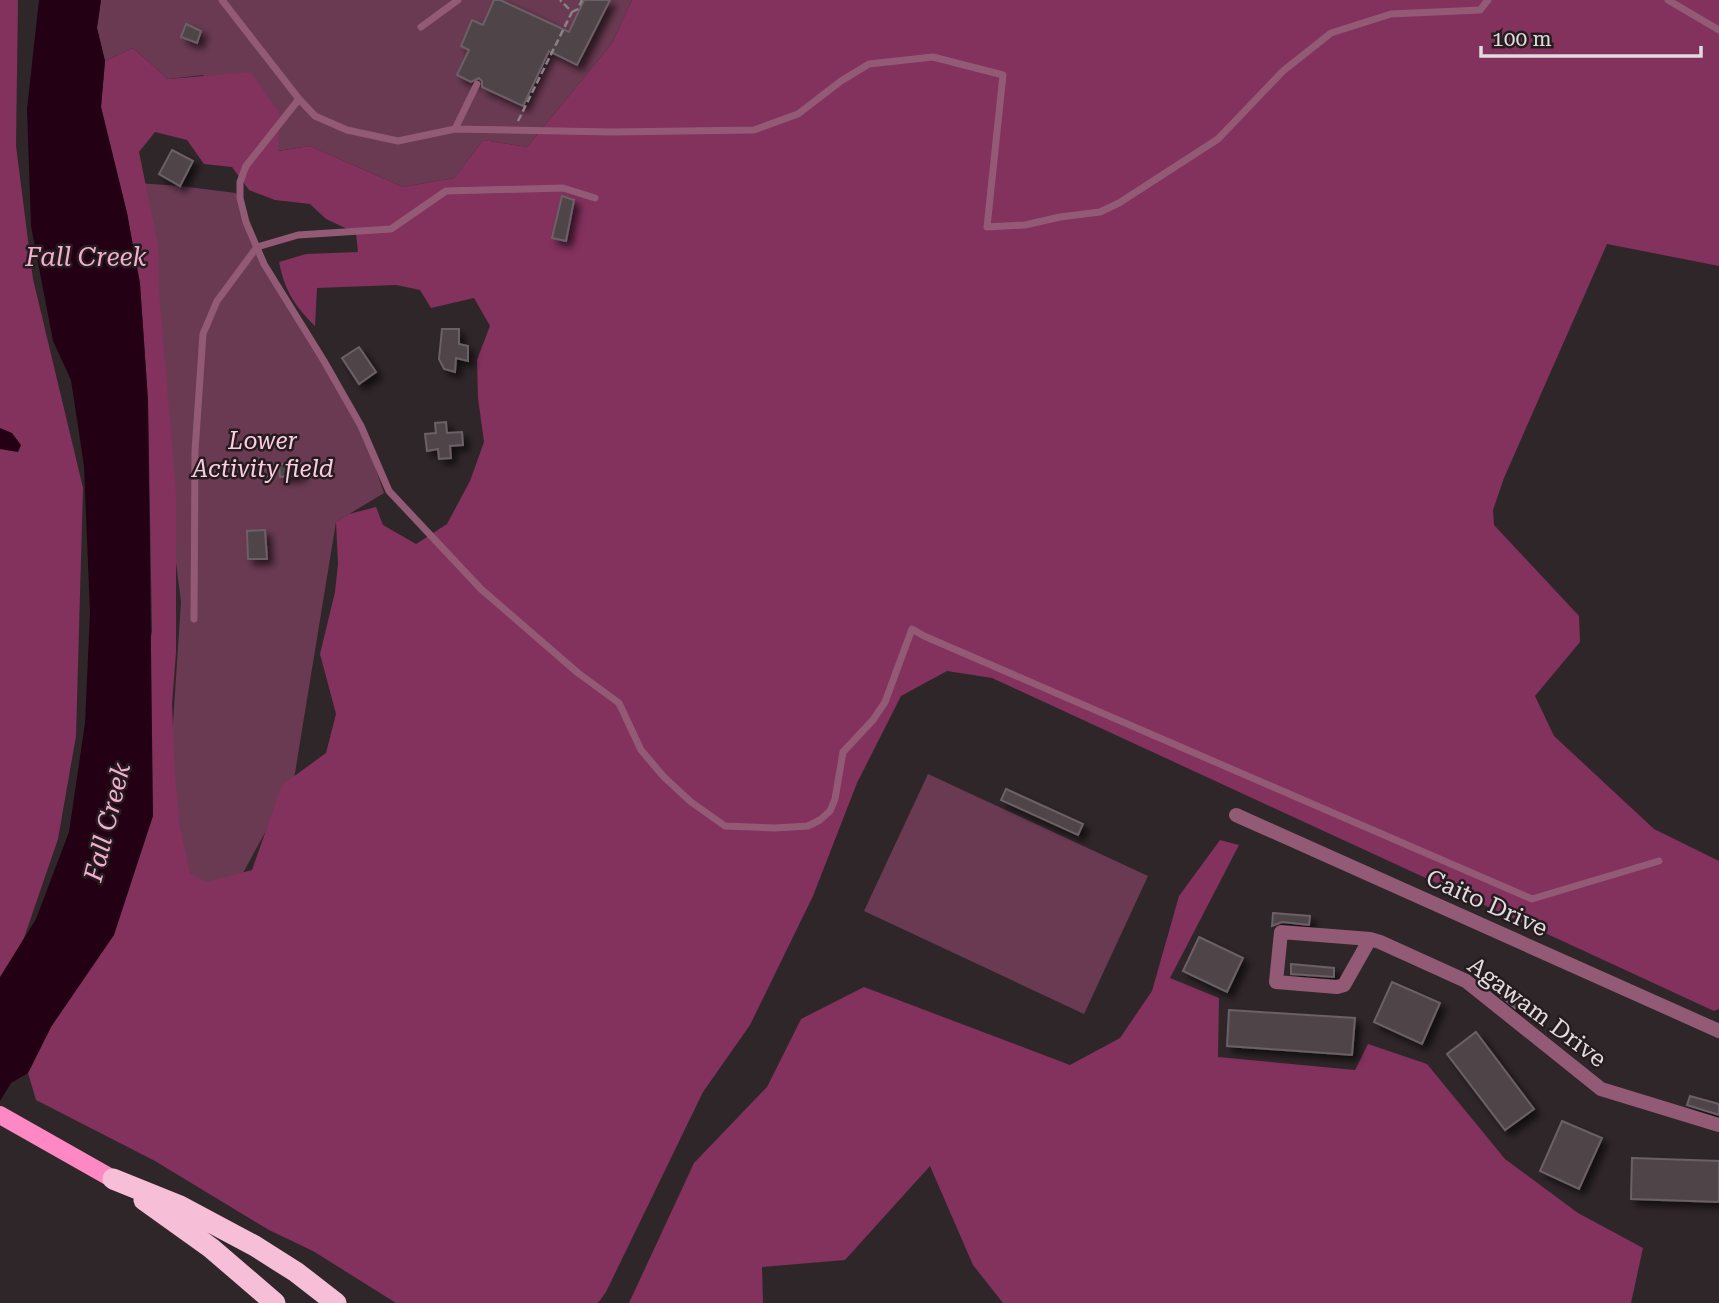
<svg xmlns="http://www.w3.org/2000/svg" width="1719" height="1303" viewBox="0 0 1719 1303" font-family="'Roboto Serif',serif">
	<defs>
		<filter id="shadow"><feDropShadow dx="5.5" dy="5.5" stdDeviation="3.5" flood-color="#0009"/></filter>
	</defs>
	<rect width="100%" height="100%" fill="#2f262a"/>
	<!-- green -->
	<path fill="#6a3a52" d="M101 0H632L612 43 527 147 483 140 454 178 403 187 310 146 277 151 203 75 168 79 133 48 105 61 97 28Z
		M123 182 180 186 236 193 258 251 362 428 384 493 336 522 294 779 217 921 161 905 181 602 152 373Z
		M928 774 1148 876 1084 1014 864 911Z"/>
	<!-- forest -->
	<path fill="#83315d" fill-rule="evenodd" d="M0 0H18L16 146 33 279 83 488 76 736 58 839 13 970 0 981Z
		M632 0H1719V266L1607 244 1504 478 1493 510 1494 525 1579 616 1580 642 1535 696 1554 736 1654 829 1719 861V1009L1714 1011 992 678 947 671 901 696 857 783 813 896 750 1025 703 1092 606 1292 598 1303H396L313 1251 269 1230 155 1161 36 1100 28 1073 51 1027 152 632 148 401 140 283 127 213 101 107 105 61 133 48 168 79 251 72 280 114 278 151 310 146 403 187 454 178 483 140 527 147 612 43ZM155 132 187 140 204 164 232 167 249 190 275 200 310 204 326 219 356 233 358 252 306 254 279 262C285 291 294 305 315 326L317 288 396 285 420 290 431 308 474 298 490 326 477 360 478 398 484 442 470 481 447 524 416 544 383 525 376 507 349 514 336 522 338 564 335 592 320 654 336 714 326 753 282 785 252 870 207 882 190 873 180 827 175 776 172 704 176 652V493L159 290 158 245 139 152Z
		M1220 840 1239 845 1170 978 1219 998 1218 1057 1355 1070 1368 1044 1427 1064 1505 1159 1578 1213 1643 1248 1631 1303H1003L973 1265 930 1166 845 1260 762 1267 763 1303H629L694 1163 767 1087 801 1019 864 987 1070 1065 1120 1038 1152 991 1179 896Z"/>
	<!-- water -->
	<path fill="#230013" d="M39 0H101L97 28 105 61 101 107 127 213 140 283 148 401 153 816 114 935 51 1027 28 1073 11 1083 0 1101V977L36 919 69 832 85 723 90 613 84 466 71 380 53 341 31 226 27 109Z
		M0 428 12 433 21 445 18 452 0 449Z"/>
	<!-- building -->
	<path fill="#4f454a" stroke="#6b6065" stroke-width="2" filter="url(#shadow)" d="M494 0H500L569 32 584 0H610L577 65 549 51 523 106 482 87V81L479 78 471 82 457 75 469 50 461 46 472 20 483 25Z
		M186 24 201 31 197 43 181 37Z
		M172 150 193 161 180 186 159 174Z
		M562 196 574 200 566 241 552 238Z
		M442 329H459V344L468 346V361L456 358 455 372 444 369 439 359Z
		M359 347 376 372 359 384 342 358Z
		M446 422 447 433 462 432 463 445 450 446 451 458 439 459 438 449 427 451 425 434 436 433 435 423Z
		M300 463 301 475 280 477 279 464Z
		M265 530 267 559H248L247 531Z
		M1006 789 1083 824 1078 835 1001 800Z
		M1273 913 1310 916 1309 925 1282 922 1272 926Z
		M1199 937 1243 958 1227 992 1183 971Z
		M1291 964 1334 968V977L1291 974Z
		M1492 978 1521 1001 1515 1008 1487 985Z
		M1392 982 1440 1003 1422 1044 1374 1022Z
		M1229 1010 1355 1018 1352 1055 1227 1046Z
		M1476 1032 1534 1109 1505 1130 1447 1054Z
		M1690 1096 1719 1104V1115L1687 1105Z
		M1562 1121 1602 1138 1579 1189 1540 1171Z
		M1632 1158 1719 1161V1202L1631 1199Z"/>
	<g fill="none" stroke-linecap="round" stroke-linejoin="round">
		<!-- path -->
		<path stroke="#8a8386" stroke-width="2.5" stroke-dasharray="7 3.5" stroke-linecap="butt" d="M572 12 578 9 582 0
			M518 121 572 12 560 0"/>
		<!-- lane -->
		<path stroke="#935a76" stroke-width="7" d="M222 0 299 99 315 116 347 130 398 141 455 129 477 84
			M1668 0 1719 30
			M421 27 458 0
			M299 99 246 166 240 182V198L246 222 264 264 324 361 361 426 389 491 481 589 578 673 619 703 641 750 664 777 691 802 725 826 775 828 808 826 820 820 830 811 835 799 843 752 873 720 885 702 912 629 924 636 1532 899 1659 861
			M455 129 612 132 754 130 798 114 841 81 869 64 933 57 1003 75 987 227 1025 225 1060 217 1100 212 1119 203 1218 139 1283 71 1331 33 1391 14 1480 10 1488 0
			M194 619 195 451 203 334 217 301 257 247 298 235 391 229 446 191 563 188 595 198"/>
		<!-- street -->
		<path stroke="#935a76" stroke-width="14" d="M1236 815 1719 1031
			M1281 932 1370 939 1344 985 1337 987 1276 982Z
			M1370 939 1380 942 1466 981 1601 1089 1719 1125"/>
		<!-- primary -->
		<path stroke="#fd88c3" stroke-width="18" d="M0 1115 113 1179"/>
		<!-- highway -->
		<path stroke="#f7bed8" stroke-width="21" d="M113 1179 180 1206 255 1246 296 1272 336 1303
			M144 1200 211 1248 275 1303"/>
	</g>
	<g text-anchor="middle" stroke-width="5" stroke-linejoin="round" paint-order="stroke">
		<!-- park labels -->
		<g font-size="24" font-style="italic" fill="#fdcce2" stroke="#251c20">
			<text x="263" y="449">Lower<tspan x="263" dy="28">Activity field</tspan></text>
		</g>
		<!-- street labels -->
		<g font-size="24" fill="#e2dcde" stroke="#251c20">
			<text transform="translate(1487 903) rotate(24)" y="8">Caito Drive</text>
			<text transform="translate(1537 1012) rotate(37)" y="8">Agawam Drive</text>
		</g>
		<!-- water labels -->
		<g font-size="26" font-style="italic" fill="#f5aecf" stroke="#251c20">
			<text x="86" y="266">Fall Creek</text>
			<text transform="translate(107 822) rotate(-76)" y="9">Fall Creek</text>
		</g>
	</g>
	<!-- scale -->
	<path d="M1481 46v10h220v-10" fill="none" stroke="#e2dcde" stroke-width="3.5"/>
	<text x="1492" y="46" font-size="21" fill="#e2dcde" stroke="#251c20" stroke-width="5" paint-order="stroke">100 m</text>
</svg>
